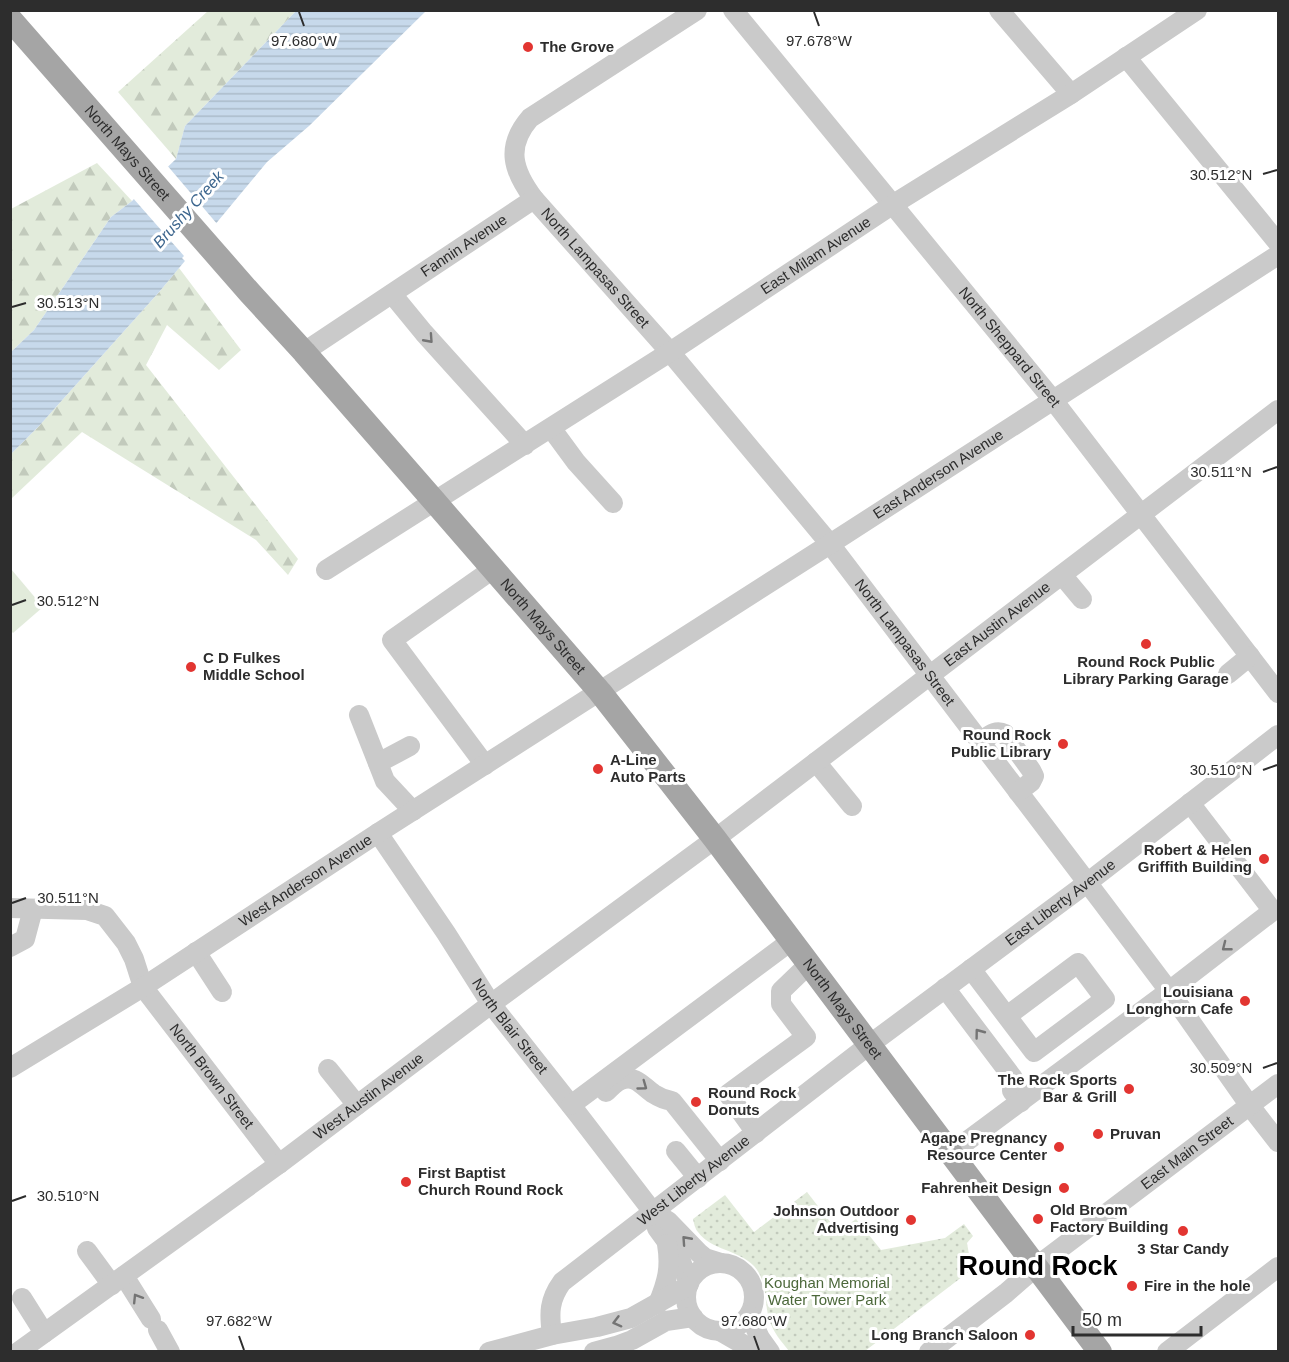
<svg xmlns="http://www.w3.org/2000/svg" width="1289" height="1362" viewBox="0 0 1289 1362" font-family="Helvetica,sans-serif">
	<defs>
		<pattern id="forest-firs" width="22" height="20" patternUnits="userSpaceOnUse" patternTransform="scale(1.5)"><rect width="22" height="20" fill="#e2ebdb"/><path d="M5 1l3.5 6h-7zM16 11l3.5 6h-7z" fill="#c2cabc"/></pattern>
		<pattern id="park-dots" width="8" height="8" patternUnits="userSpaceOnUse" patternTransform="scale(1.5)"><rect width="8" height="8" fill="#e2ebdb"/><path d="M2 2h.1M6 6h.1" fill="none" stroke="#c2cabc" stroke-width="1.8" stroke-linecap="round"/></pattern>
		<pattern id="water-rules" width="6" height="5" patternUnits="userSpaceOnUse" patternTransform="scale(1.5)"><rect width="6" height="5" fill="#c7d9eb"/><path d="M0 2.5h6" fill="none" stroke="#abbbca"/></pattern>
	</defs>
	<rect width="100%" height="100%" fill="#fff"/>
	<!-- grass -->
	<path fill="#e2ebdb" d="M11 569 43 607 13 633 10 630Z"/>
	<!-- forest -->
	<path fill="url(#forest-firs)" d="M208 11H296L185 126 176 159 118 92Z
		M97 163 132 201 111 217 34 330 11 352V209Z
		M179 268 241 350 219 370 167 325 146 365 298 559 288 575 256 540 82 432 11 499V454L39 426 160 291Z"/>
	<!-- park -->
	<path fill="url(#park-dots)" d="M807 1192 838 1232 856 1219 881 1250 945 1238 964 1224 973 1236 967 1243 970 1260 975 1267 865 1351H789C781 1341 773 1332 769 1319 764 1301 768 1282 754 1266 739 1250 711 1250 698 1232 695 1229 694 1223 693 1219L725 1195 754 1232Z"/>
	<!-- water -->
	<path fill="url(#water-rules)" d="M296 11H426L309 126 267 162 160 291 39 426 11 454V352L34 330 111 217 132 201 176 159 185 126Z"/>
	<!-- pier -->
	<path fill="#fff" d="M166 164 218 225 187 263 182 258 184 256 132 197Z"/>
	<g fill="none" stroke-linecap="round" stroke-linejoin="round">
		<!-- minor -->
		<g stroke="#cacaca" stroke-width="20">
			<path id="s1" d="M697 10 530 118C505 147 513 171 534 199L670 352 830 544 1102 902 1169 991 1250 1106 1278 1142"/>
			<path id="s2" d="M733 10 1053 400 1278 693"/>
			<path d="M999 10 1071 94"/>
			<path d="M1126 57 1278 243"/>
			<path d="M392 294 424 333 525 445"/>
			<path id="s3" d="M304 352 534 199"/>
			<path d="M551 428 576 462 613 503"/>
			<path id="s4" d="M326 570 670 352 892 205 1071 94 1197 10"/>
			<path d="M1062 575 1082 599"/>
			<path d="M1228 674 1250 656"/>
			<path d="M359 715 385 781 413 811"/>
			<path d="M980 742C989 736 995 729 1005 734L1031 770 1034 776 1031 782 1018 792"/>
			<path d="M816 762 852 806"/>
			<path d="M378 763 410 746"/>
			<path d="M485 765 392 640 493 569"/>
			<path id="s5" d="M378 833 446 933 491 1004 577 1113 653 1212 657 1228 681 1261 689 1284"/>
			<path id="s6" d="M10 908 87 910 105 916 126 943 134 959 143 987 279 1164"/>
			<path d="M10 947 25 939 33 909"/>
			<path d="M196 952 222 992"/>
			<path d="M971 969 1034 1052 1105 999 1078 963 1007 1016"/>
			<path d="M945 988 1013 1078 1012 1091 1021 1102"/>
			<path id="s7" d="M10 1068 143 987 378 833 830 544 1278 255"/>
			<path d="M328 1069 357 1105"/>
			<path d="M606 1092C610 1088 616 1082 621 1080 636 1074 644 1088 654 1094 660 1098 666 1100 672 1101L720 1161"/>
			<path d="M571 1105 791 941"/>
			<path d="M756 1133 728 1094 806 1037 781 1004V991L808 965"/>
			<path d="M676 1151 698 1178"/>
			<path d="M951 1153 1169 991 1270 913 1269 906 1190 803"/>
			<path d="M653 1212 668 1221 699 1253 705 1258 721 1263"/>
			<path d="M87 1251 112 1285"/>
			<circle cx="720" cy="1297" r="34"/>
			<path d="M124 1276 151 1319"/>
			<path d="M22 1298 44 1333"/>
			<path d="M658 1304C667 1282 671 1268 667 1244"/>
			<path d="M749 1315 760 1338 770 1352"/>
			<path d="M158 1330 170 1352"/>
			<path d="M720 1331 746 1346 750 1352"/>
			<path id="s8" d="M552 1335C549 1313 549 1300 562 1282L869 1045 1087 883 1278 735"/>
			<path id="s9" d="M18 1352 279 1164 491 1004 715 839 1278 410"/>
			<path d="M489 1352 552 1335 597 1327 631 1318 688 1286"/>
			<path d="M594 1352 616 1346 632 1340 666 1321 693 1317"/>
			<path id="s10" d="M929 1352 1006 1293 1037 1266 1278 1084"/>
			<path d="M1167 1352 1278 1267"/>
		</g>
		<!-- major -->
		<path stroke="#a5a5a5" stroke-width="24" id="s11" d="M10 19 250 293 304 352 435 502 600 692 715 839 1100 1352"/>
	</g>
	<!-- one-way arrows -->
	<defs><path id="oneway-chevron" d="M-2-3.5L2.5 0L-2 3.5" fill="none" stroke-width="1.6" stroke-linecap="round" stroke-linejoin="round" transform="scale(1.5)"/></defs>
	<g stroke="#747474">
		<use href="#oneway-chevron" transform="translate(429 339) rotate(48)"/>
		<use href="#oneway-chevron" transform="translate(1226 947) rotate(142)"/>
		<use href="#oneway-chevron" transform="translate(979 1033) rotate(-127)"/>
		<use href="#oneway-chevron" transform="translate(643 1086) rotate(36)"/>
		<use href="#oneway-chevron" transform="translate(686 1240) rotate(-132)"/>
		<use href="#oneway-chevron" transform="translate(137 1298) rotate(-122)"/>
		<use href="#oneway-chevron" transform="translate(617 1322) rotate(165)"/>
	</g>
	<!-- ticks -->
	<path fill="none" stroke="#2d2d2d" stroke-width="2" d="M299 12 304 26M814 12 819 26M1263 174 1277 170M12 307 26 303M1263 472 1277 467M12 605 26 600M1263 770 1277 765M12 903 26 898M1263 1068 1277 1063M12 1201 26 1196M239 1336 244 1350M754 1336 759 1350"/>
	<!-- markers -->
	<g fill="#e23531" stroke="#fff" stroke-width="2">
		<circle cx="528" cy="47" r="6"/>
		<circle cx="1146" cy="644" r="6"/>
		<circle cx="191" cy="667" r="6"/>
		<circle cx="1063" cy="744" r="6"/>
		<circle cx="598" cy="769" r="6"/>
		<circle cx="1264" cy="859" r="6"/>
		<circle cx="1245" cy="1001" r="6"/>
		<circle cx="1129" cy="1089" r="6"/>
		<circle cx="696" cy="1102" r="6"/>
		<circle cx="1098" cy="1134" r="6"/>
		<circle cx="1059" cy="1147" r="6"/>
		<circle cx="406" cy="1182" r="6"/>
		<circle cx="1064" cy="1188" r="6"/>
		<circle cx="1038" cy="1219" r="6"/>
		<circle cx="911" cy="1220" r="6"/>
		<circle cx="1183" cy="1231" r="6"/>
		<circle cx="1132" cy="1286" r="6"/>
		<circle cx="1030" cy="1335" r="6"/>
	</g>
	<g text-anchor="middle" stroke-width="6" stroke-linejoin="round" paint-order="stroke">
		<!-- poi labels -->
		<g font-size="15" font-weight="bold" fill="#2d2d2d" stroke="#fff" text-anchor="start">
			<text x="540" y="52">The Grove</text>
			<text x="203" y="663">C D Fulkes<tspan x="203" dy="17">Middle School</tspan></text>
			<text x="1146" y="667" text-anchor="middle">Round Rock Public<tspan x="1146" dy="17">Library Parking Garage</tspan></text>
			<text x="1051" y="740" text-anchor="end">Round Rock<tspan x="1051" dy="17">Public Library</tspan></text>
			<text x="610" y="765">A-Line<tspan x="610" dy="17">Auto Parts</tspan></text>
			<text x="1252" y="855" text-anchor="end">Robert &amp; Helen<tspan x="1252" dy="17">Griffith Building</tspan></text>
			<text x="1233" y="997" text-anchor="end">Louisiana<tspan x="1233" dy="17">Longhorn Cafe</tspan></text>
			<text x="1117" y="1085" text-anchor="end">The Rock Sports<tspan x="1117" dy="17">Bar &amp; Grill</tspan></text>
			<text x="708" y="1098">Round Rock<tspan x="708" dy="17">Donuts</tspan></text>
			<text x="1110" y="1139">Pruvan</text>
			<text x="1047" y="1143" text-anchor="end">Agape Pregnancy<tspan x="1047" dy="17">Resource Center</tspan></text>
			<text x="418" y="1178">First Baptist<tspan x="418" dy="17">Church Round Rock</tspan></text>
			<text x="1052" y="1193" text-anchor="end">Fahrenheit Design</text>
			<text x="1050" y="1215">Old Broom<tspan x="1050" dy="17">Factory Building</tspan></text>
			<text x="899" y="1216" text-anchor="end">Johnson Outdoor<tspan x="899" dy="17">Advertising</tspan></text>
			<text x="1183" y="1254" text-anchor="middle">3 Star Candy</text>
			<text x="1144" y="1291">Fire in the hole</text>
			<text x="1018" y="1340" text-anchor="end">Long Branch Saloon</text>
		</g>
		<!-- street labels -->
		<g font-size="15" fill="#2d2d2d" stroke="#fff">
			<text dy="5" stroke="none"><textPath href="#s11" startOffset="178">North Mays Street</textPath></text>
			<text dy="5" stroke="none"><textPath href="#s3" startOffset="192">Fannin Avenue</textPath></text>
			<text dy="5" stroke="none"><textPath href="#s4" startOffset="582">East Milam Avenue</textPath></text>
			<text dy="5" stroke="none"><textPath href="#s1" startOffset="381">North Lampasas Street</textPath></text>
			<text dy="5" stroke="none"><textPath href="#s2" startOffset="436">North Sheppard Street</textPath></text>
			<text dy="5" stroke="none"><textPath href="#s7" startOffset="1102">East Anderson Avenue</textPath></text>
			<text dy="5" stroke="none"><textPath href="#s9" startOffset="1220">East Austin Avenue</textPath></text>
			<text dy="5" stroke="none"><textPath href="#s11" startOffset="808">North Mays Street</textPath></text>
			<text dy="5" stroke="none"><textPath href="#s1" startOffset="867">North Lampasas Street</textPath></text>
			<text dy="5" stroke="none"><textPath href="#s7" startOffset="350">West Anderson Avenue</textPath></text>
			<text dy="5" stroke="none"><textPath href="#s8" startOffset="682">East Liberty Avenue</textPath></text>
			<text dy="5" stroke="none"><textPath href="#s11" startOffset="1294">North Mays Street</textPath></text>
			<text dy="5" stroke="none"><textPath href="#s5" startOffset="234">North Blair Street</textPath></text>
			<text dy="5" stroke="none"><textPath href="#s6" startOffset="290">North Brown Street</textPath></text>
			<text dy="5" stroke="none"><textPath href="#s9" startOffset="434">West Austin Avenue</textPath></text>
			<text dy="5" stroke="none"><textPath href="#s10" startOffset="326">East Main Street</textPath></text>
			<text dy="5" stroke="none"><textPath href="#s8" startOffset="222">West Liberty Avenue</textPath></text>
		</g>
		<!-- park labels -->
		<g font-size="15" fill="#4c683b" stroke="#fff">
			<text x="827" y="1288">Koughan Memorial<tspan x="827" dy="17">Water Tower Park</tspan></text>
		</g>
		<!-- water labels -->
		<g font-size="16" font-style="italic" fill="#3d668e" stroke="#fff">
			<text transform="translate(188 209) rotate(-48)" y="6">Brushy Creek</text>
		</g>
		<!-- town labels -->
		<g font-size="27" font-weight="bold" fill="#000" stroke="#fff">
			<text x="1038" y="1275">Round Rock</text>
		</g>
	</g>
	<g font-size="15" text-anchor="middle" fill="#2d2d2d" stroke="#fff" stroke-width="6" stroke-linejoin="round" paint-order="stroke">
		<text x="304" y="46">97.680°W</text>
		<text x="819" y="46">97.678°W</text>
		<text x="1221" y="180">30.512°N</text>
		<text x="68" y="308">30.513°N</text>
		<text x="1221" y="477">30.511°N</text>
		<text x="68" y="606">30.512°N</text>
		<text x="1221" y="775">30.510°N</text>
		<text x="68" y="903">30.511°N</text>
		<text x="1221" y="1073">30.509°N</text>
		<text x="68" y="1201">30.510°N</text>
		<text x="239" y="1326">97.682°W</text>
		<text x="754" y="1326">97.680°W</text>
	</g>
	<!-- border -->
	<rect width="1289" height="1362" fill="none" stroke="#2d2d2d" stroke-width="24"/>
	<!-- scale -->
	<path d="M1073 1326v9h128v-9" fill="none" stroke="#2d2d2d" stroke-width="3"/>
	<text x="1082" y="1326" font-size="18" fill="#2d2d2d" stroke="#ffffff" stroke-width="4.5" paint-order="stroke">50 m</text>
</svg>
